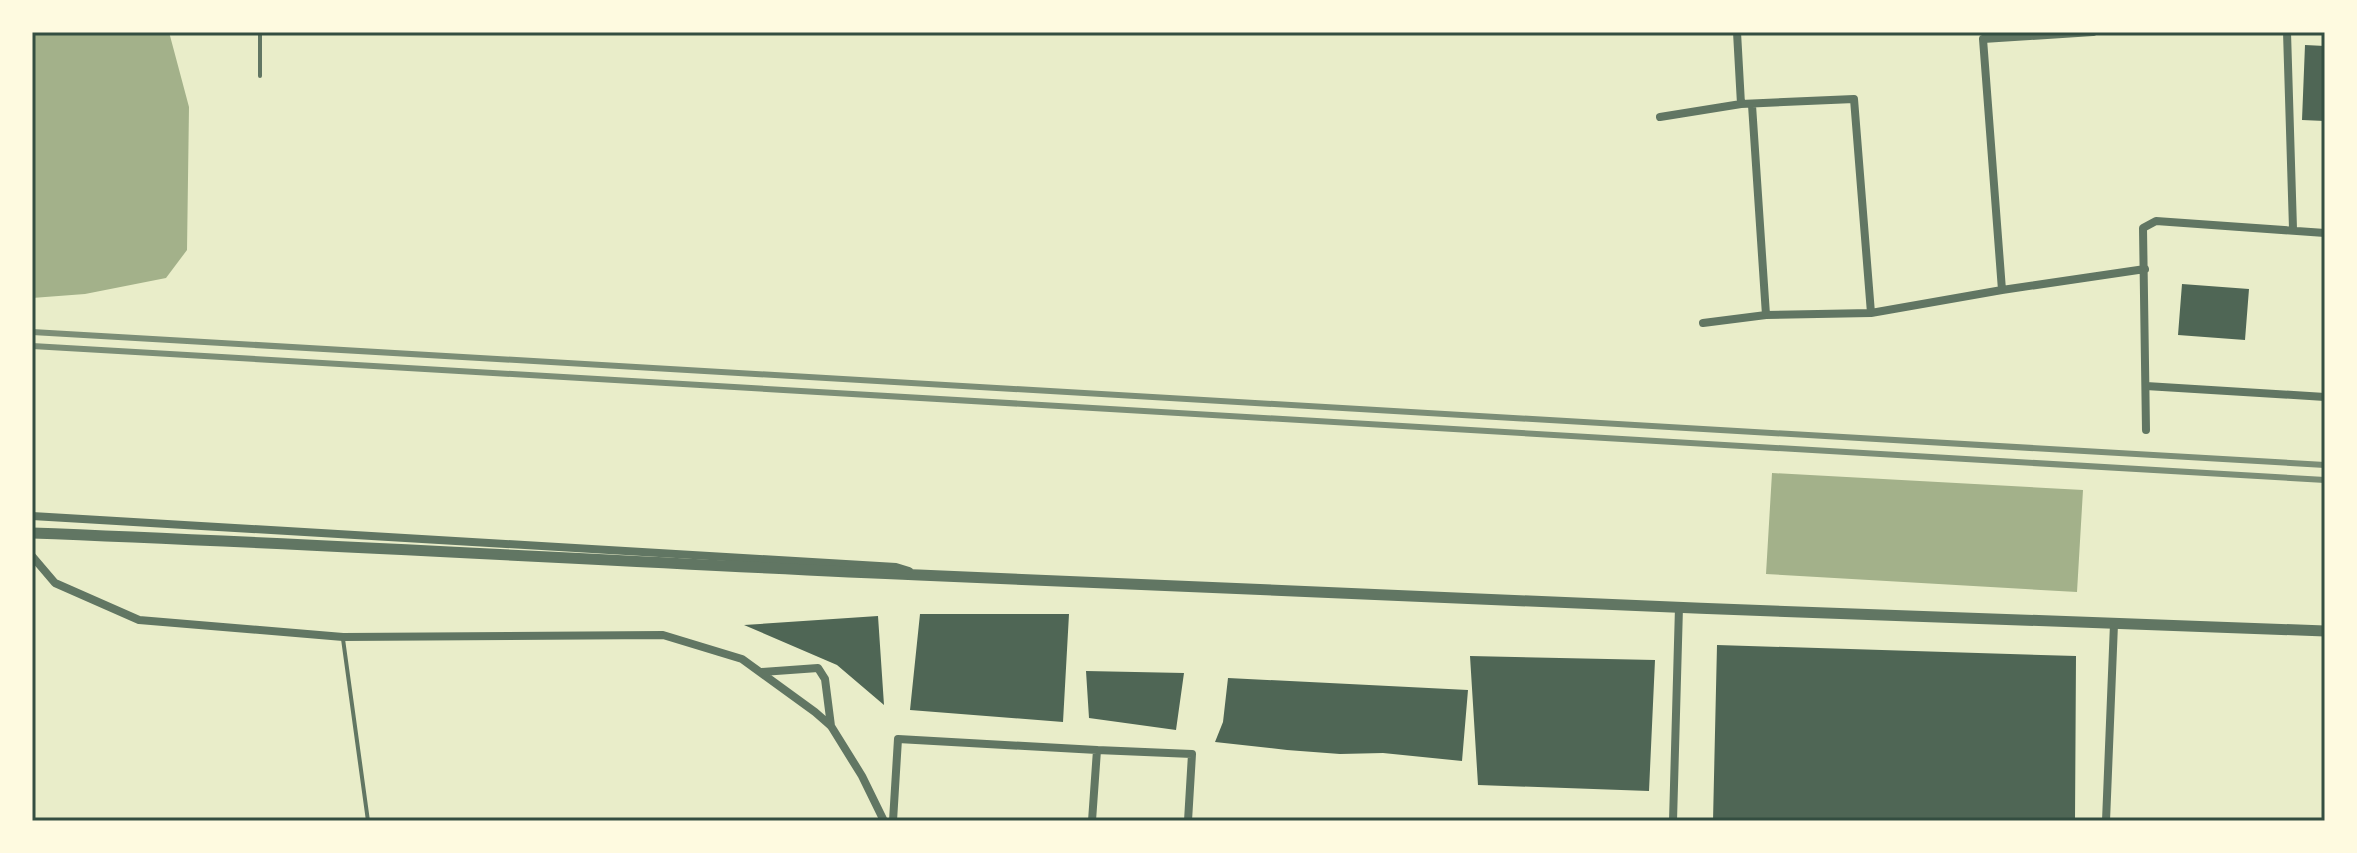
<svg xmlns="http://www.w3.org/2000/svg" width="2357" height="853" viewBox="0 0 2357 853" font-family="'Nunito Sans',sans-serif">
	<rect width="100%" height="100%" fill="#e9edc9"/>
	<!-- water -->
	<path fill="#a3b18a" d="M32 32H169L189 107 187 250 166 278 85 294 32 298Z
		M1772 473 2083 490 2077 592 1766 574Z"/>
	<!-- building -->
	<path fill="#4f6655" d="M2305 45 2325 46V121L2302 120Z
		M2182 284 2249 289 2245 340 2178 335Z
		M920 614H1069L1063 722 910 710Z
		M878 616 884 705 837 665 744 625Z
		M1717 645 2076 656 2075 821H1713Z
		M1470 656 1655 660 1649 791 1478 785Z
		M1086 671 1184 673 1176 730 1089 718Z
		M1228 678 1468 690 1462 761 1383 753 1340 754 1287 750 1215 742 1223 722Z"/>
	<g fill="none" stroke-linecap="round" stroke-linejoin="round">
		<!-- service -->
		<path stroke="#617663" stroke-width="4" d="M260 32V76
			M343 639 368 821"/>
		<!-- minor -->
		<path stroke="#617663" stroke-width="8" d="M1737 32 1741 104
			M2287 32 2293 229
			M1752 105 1766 315
			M1660 117 1741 104 1854 99 1871 313
			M2002 290 1983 39 2093 32
			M1703 323 1766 315 1871 313 2002 290 2145 269
			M2146 386 2325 397
			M2146 430 2143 228 2156 221 2325 233
			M32 516 896 567 909 571
			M32 556 55 583 139 620 343 637 663 635 742 659 815 712 831 726 862 776 884 821
			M762 672 818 668 825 679 831 726
			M1097 750 1192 754 1188 821
			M893 821 898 739 1097 750 1092 821
			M1673 821 1679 607
			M2106 821 2114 624"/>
		<!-- tertiary -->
		<path stroke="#617663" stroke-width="11" d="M32 533C328 544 623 562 919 575 1388 597 1856 615 2325 631"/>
		<!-- rail -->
		<path stroke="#7c8e77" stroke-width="6" d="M32 332 2325 465
			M32 346 2325 480"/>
	</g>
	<!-- border -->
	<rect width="2357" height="853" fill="none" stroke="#fefae0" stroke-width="68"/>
	<rect x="34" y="34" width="2289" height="785" fill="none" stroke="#344e41" stroke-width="3"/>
</svg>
